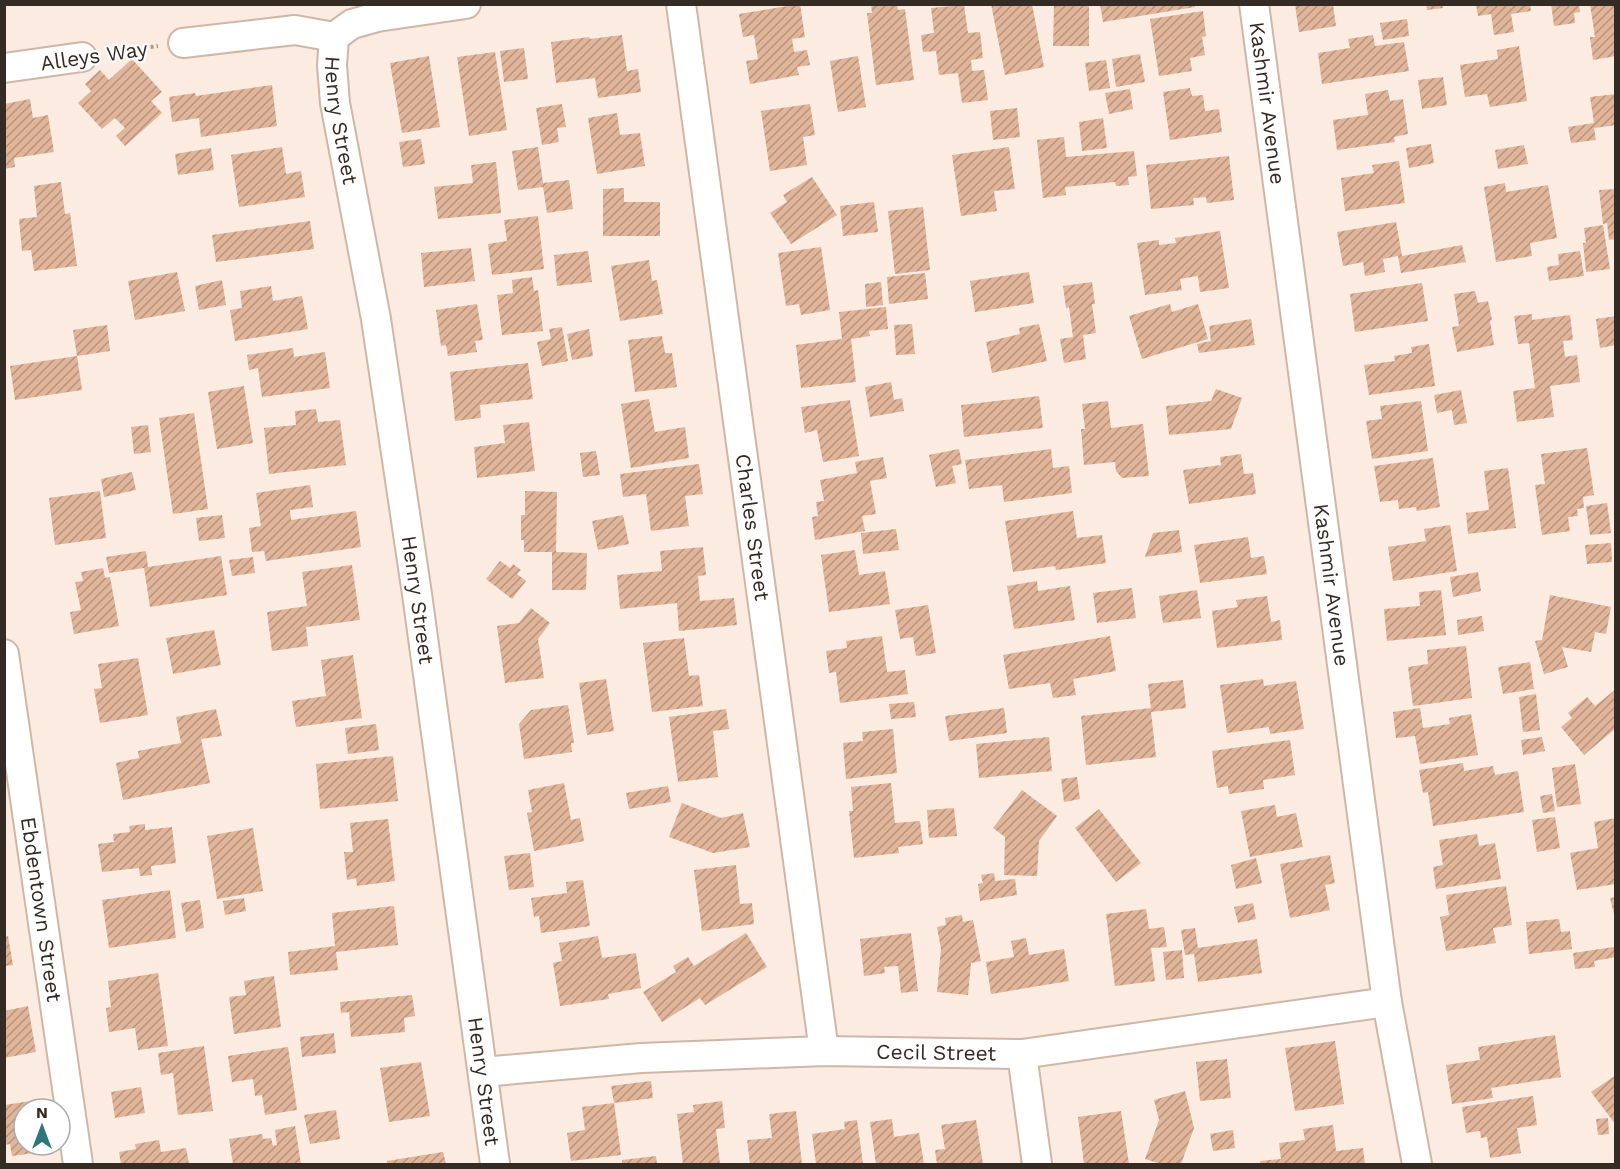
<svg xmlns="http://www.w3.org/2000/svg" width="1620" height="1169" viewBox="0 0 1620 1169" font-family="'Work Sans',sans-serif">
	<defs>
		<pattern id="building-hatch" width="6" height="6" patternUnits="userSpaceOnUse" patternTransform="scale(1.5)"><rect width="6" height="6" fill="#e1b599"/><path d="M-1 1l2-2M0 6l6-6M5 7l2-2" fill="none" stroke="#b7937d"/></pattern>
	</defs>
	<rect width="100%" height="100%" fill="#fbebe1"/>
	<!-- building -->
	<path fill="url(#building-hatch)" d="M800 4 805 37 792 39 794 52 807 50 810 65 797 67 799 75 750 84 746 61 758 59 754 35 743 37 739 14Z
		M871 4H897L898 10 905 9 914 80 876 85 867 13H872Z
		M991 4H1032L1044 67 1005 75Z
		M1054 4H1089V46H1053Z
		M1100 4H1195V7L1103 22Z
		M1426 4H1442L1443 8 1427 10Z
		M1476 4H1530L1531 11 1511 14 1514 32 1494 35 1491 14 1478 16Z
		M1551 4H1579L1580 12 1574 13 1575 23 1554 26Z
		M1590 4H1616V56L1593 60 1590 37H1595Z
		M964 5 968 33 980 32 983 58 971 60 972 71 984 70 988 100 962 103 958 73 939 75 936 51 923 52 921 35 934 33 931 8Z
		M1295 5H1333L1336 26 1299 32Z
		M1203 11 1206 36 1202 37 1205 55 1190 58 1192 71 1159 76 1150 19Z
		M1407 19 1409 36 1383 40 1380 23Z
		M622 35 627 71 638 69 641 92 598 98 595 78 556 83 551 42 589 37 590 39Z
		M1373 35 1375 46 1404 42 1409 71 1322 84 1318 53 1350 48 1348 39Z
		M1519 46 1527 101 1490 107 1487 94 1465 97 1460 65 1498 59 1497 50Z
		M524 48 528 79 504 82 500 51Z
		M495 52 507 130 469 136 457 57Z
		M1140 54 1145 82 1116 87 1112 59Z
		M429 56 440 127 402 133 390 63Z
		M858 56 866 107 838 112 830 61Z
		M132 59 162 92 151 101 162 113 125 146 116 136 125 128 115 118 102 129 78 103 91 91 85 84 100 70 109 80Z
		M1106 60 1110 88 1089 91 1085 63Z
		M1443 77 1447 105 1422 109 1418 80Z
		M272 85 277 126 201 137 199 118 172 122 169 97 195 93 196 96Z
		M1190 88 1192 96 1203 95 1205 111 1219 109 1222 132 1170 140 1163 92Z
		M1130 89 1133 109 1109 114 1105 93Z
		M1388 90 1390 101 1403 99 1408 134 1394 137 1395 142 1337 150 1333 120 1368 115 1365 94Z
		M1616 94V125L1594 128 1596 140 1571 143 1568 127 1594 123 1590 97Z
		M30 99 33 118 48 115 54 152 14 158 15 167 4 169V104Z
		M562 104 566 127 557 128 559 142 542 145 536 108Z
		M810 104 815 135 803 137 807 165 770 171 761 111Z
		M1017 108 1020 137 993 140 990 111Z
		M617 113 620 135 640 133 645 166 597 174 588 118Z
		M1103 118 1107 148 1082 151 1079 122Z
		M1064 137 1066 157 1134 151 1137 176 1128 177 1129 185 1116 186 1115 182 1065 187 1066 195 1043 198 1037 140Z
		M421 139 425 164 403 167 399 142Z
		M1431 144 1434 163 1409 168 1406 148Z
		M1524 145 1528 164 1498 169 1495 150Z
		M282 147 286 174 301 171 305 197 239 207 231 155Z
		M538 147 543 183 569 180 573 209 547 213 543 187 518 190 512 151Z
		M1009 147 1015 189 994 191 997 211 961 216 952 155Z
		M211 148 214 170 178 175 175 154Z
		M1229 156 1234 200 1207 203 1206 197 1193 198 1194 205 1151 209 1146 165Z
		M1399 161 1405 203 1345 211 1341 178 1374 173 1372 165Z
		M496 162 501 213 438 219 434 187 473 183 471 165Z
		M812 177 837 215 791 244 770 213 787 202 783 195Z
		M61 182 65 214 70 213 77 266 34 271 31 250 22 251 19 219 37 217 34 186Z
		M1505 183 1506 192 1548 185 1557 238 1530 243 1532 256 1496 262 1484 187Z
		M624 188V202H660V236H603V189Z
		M1616 189V239L1609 240 1607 223 1603 224 1599 190Z
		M874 202 878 232 843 236 840 206Z
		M923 207 930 270 895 274 888 211Z
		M538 216 544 269 492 275 488 244 507 241 504 220Z
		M310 221 314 249 216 262 212 235Z
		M1396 222 1402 256 1462 245 1466 262 1401 273 1398 256 1383 259 1385 272 1365 276 1363 262 1343 266 1337 232Z
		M1603 225 1610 269 1586 272 1583 243H1586L1584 228Z
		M1220 231 1229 288 1200 292 1198 276 1180 279 1182 290 1145 295 1137 243 1159 240V245L1176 243 1175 238Z
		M821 247 830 310 801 315 799 304 786 306 778 253Z
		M471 248 475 281 424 287 421 253Z
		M588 251 592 282 557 286 554 255Z
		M1580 251 1584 276 1549 281 1547 267 1559 265 1558 254Z
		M649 260 652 281 657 280 663 314 620 321 611 266Z
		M177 272 185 311 135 320 128 281Z
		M1029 272 1034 303 975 312 970 281Z
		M925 273 928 299 889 304 887 277Z
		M532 277 534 291 538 290 543 331 502 335 497 295 513 293 512 280Z
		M222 280 226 305 199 310 195 286Z
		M881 282 883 305 866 307 865 284Z
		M1092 282 1095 304H1092L1096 333 1083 335 1086 359 1064 363 1060 339 1073 337 1069 307 1066 308 1063 286Z
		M1422 283 1428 321 1355 332 1350 294Z
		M271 286 273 301 302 296 308 329 235 341 230 310 242 308 240 291Z
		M1475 291 1478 303 1488 301 1492 320 1490 321 1494 345 1457 352 1452 327 1459 326 1454 294Z
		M477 304 483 340 475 341 477 352 448 356 446 345 441 346 436 310Z
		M1170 304 1172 312 1198 304 1208 339 1142 359 1129 316Z
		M886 307 888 329 869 331 870 336 851 339 856 382 801 388 796 345 842 339 839 312Z
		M1532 314V320L1570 315 1573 340 1563 341 1565 357 1577 355 1580 382 1550 386 1554 417 1517 422 1513 391 1535 388 1529 343 1518 344 1514 316Z
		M1616 316V345L1600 348 1596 319Z
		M1251 319 1255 345 1199 353 1197 344 1211 341 1209 326Z
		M912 324 915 354 896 355 894 325Z
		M1039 324 1047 361 992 373 986 342 1020 334 1019 328Z
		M107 325 110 351 77 356 73 330Z
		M562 327 568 361 542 366 537 342 551 339 549 329Z
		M589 329 593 356 572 360 567 334Z
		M662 336 665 353H672L677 387 635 392 628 340Z
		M1429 344 1435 386 1369 395 1364 365 1395 361 1394 356 1412 353 1411 347Z
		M293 348 294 357 325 352 330 388 262 397 258 368 249 370 247 355Z
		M77 356 82 390 15 400 10 366Z
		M528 363 533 399 480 405 481 418 455 421 450 372Z
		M891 382 894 400 902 398 904 411 870 417 865 387Z
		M244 386 253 443 217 449 208 392Z
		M1216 389 1242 398 1231 429 1169 435 1166 406 1211 401Z
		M1461 390 1467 423 1454 425 1452 410 1437 413 1434 395Z
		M1039 396 1043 428 964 437 961 405Z
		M649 399 655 432 685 427 689 458 631 468 621 404Z
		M850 400 859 456 823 462 817 430 805 433 801 407Z
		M1108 401 1111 428 1143 424 1149 476 1122 478 1116 471 1115 462 1084 465 1081 429H1085L1082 404Z
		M1421 401 1428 451 1372 459 1366 421 1382 419 1380 406Z
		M316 409 318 422 340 420 346 465 269 474 264 428 296 425 295 411Z
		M194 413 208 509 173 514 159 418Z
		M529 422 535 471 477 478 474 447 505 443 503 425Z
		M148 425 151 452 134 454 131 427Z
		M1587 448 1594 495 1583 497 1584 508 1577 509 1578 516 1568 517 1570 531 1542 535 1535 485 1545 484 1541 454Z
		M959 449 962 464 952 466 956 483 936 487 929 455Z
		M1051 449 1053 468 1069 466 1072 493 1004 502 1002 485 969 489 965 460Z
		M596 451 600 475 583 477 580 453Z
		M1241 454 1244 474 1253 473 1256 494 1189 504 1183 470 1221 465 1220 457Z
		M883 457 887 478 870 481 876 514 862 516 865 531 815 540 812 517 818 516 816 502 824 501 820 480 857 473 855 462Z
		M1433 458 1440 507 1417 511 1416 507 1399 509 1398 500 1380 502 1374 466Z
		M699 464 703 494 685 496 689 526 651 531 646 494 623 497 620 474Z
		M1508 468 1516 528 1468 534 1466 513 1489 510 1484 471Z
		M132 472 136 490 104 497 101 479Z
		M310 485 313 507 290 510 291 520 356 511 361 547 266 561 264 551 252 552 249 528 261 526 256 493Z
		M100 491 106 538 55 545 49 498Z
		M525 491 557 492 556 552 587 553 586 590H552V552H524V540H521V515H525Z
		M1607 503 1611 533 1590 535 1586 506Z
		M1073 511 1077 538 1102 535 1106 563 1056 570 1055 566 1013 572 1005 521Z
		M222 515 225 538 199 541 196 518Z
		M623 515 629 544 598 550 592 521Z
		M1450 525 1457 571 1393 581 1388 547 1426 541 1424 529Z
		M896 529 899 550 863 554 861 533Z
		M1179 530 1182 552 1145 557 1153 533Z
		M1248 537 1251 558 1264 556 1267 574 1200 583 1194 545Z
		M1611 543 1612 562 1587 564 1585 545Z
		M703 547 706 575 698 576 700 601 734 598 737 625 679 631 677 603 620 609 617 575 662 571 660 551Z
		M855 550 859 575 885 571 890 604 829 612 821 555Z
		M146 551 148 567 221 556 227 595 150 607 144 568 109 573 106 557Z
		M253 557 255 573 232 576 229 560Z
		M500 561 510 568 513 564 521 570 517 574 526 581 512 599 486 579Z
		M352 565 360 620 306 627 308 646 272 651 267 612 307 606 302 572Z
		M103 568 105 578 110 577 119 626 74 634 70 612 81 610 75 582 83 581 81 572Z
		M1478 572 1481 591 1453 597 1450 577Z
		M1037 581 1038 591 1070 586 1075 620 1014 629 1007 586Z
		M1132 588 1136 618 1097 623 1093 593Z
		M1197 590 1201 618 1163 623 1159 596Z
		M1441 590 1446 635 1387 641 1384 609 1420 606 1419 592Z
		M1550 595 1611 607 1606 634 1595 632 1591 652 1562 647 1568 667 1544 674 1535 641 1542 640Z
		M1267 596 1271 622 1280 620 1282 640 1217 648 1212 611 1238 607 1236 600Z
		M928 605 936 653 916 656 913 637 900 639 895 610Z
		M531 608 550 623 538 639 544 678 505 683 497 626 519 623Z
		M1482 616 1484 631 1458 635 1457 620Z
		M214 630 221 665 173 674 166 638Z
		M882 636 887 672 905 670 908 694 840 703 836 672 829 673 826 651 847 648 846 641Z
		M1110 636 1116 671 1073 679 1076 695 1053 698 1050 683 1009 689 1003 655Z
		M684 638 689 676 699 675 703 706 652 712 643 643Z
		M1466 646 1472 698 1413 706 1408 667 1428 664 1427 650Z
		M353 655 362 718 296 727 292 701 326 696 321 660Z
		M138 658 148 715 100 723 94 689 102 688 98 664Z
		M1530 662 1534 689 1503 694 1498 667Z
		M606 679 614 731 587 735 579 683Z
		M1263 679 1264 686 1296 681 1304 729 1270 734 1269 727 1227 733 1220 685Z
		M1183 680 1186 708 1151 712 1156 757 1086 765 1081 716 1151 708 1148 684Z
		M1616 689V728L1584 755 1561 727 1572 718 1568 713 1587 697 1595 706Z
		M1536 694 1540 730 1523 732 1519 697Z
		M914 702 916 717 891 719 889 704Z
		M568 705 574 743H571L572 752 524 759 519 724 531 710Z
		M1004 708 1007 733 949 741 945 716Z
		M1420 708 1423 728 1450 724 1449 718 1471 714 1478 755 1420 764 1415 736 1396 738 1393 712Z
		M216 709 222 736 201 739 210 783 123 800 116 763 139 758 138 751 181 743 176 717Z
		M726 709 729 729 713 731 718 777 678 782 669 717Z
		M376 724 379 750 348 754 345 728Z
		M893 729 897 773 846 779 843 743 863 741 862 732Z
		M1049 737 1052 771 979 778 976 744Z
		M1542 737 1545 751 1523 755 1521 740Z
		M1290 740 1295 775 1263 780 1264 789 1229 794 1228 786 1217 788 1212 751Z
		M393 756 398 801 320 809 316 764Z
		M1463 763 1464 771 1493 766 1495 775 1518 771 1524 812 1433 826 1428 792 1423 793 1419 770Z
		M1575 764 1581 804 1557 807 1552 768Z
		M1077 777 1080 799 1064 802 1061 779Z
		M564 783 571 820 580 818 584 841 534 851 527 813 532 812 528 790Z
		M891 783 895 823 920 821 923 844 898 847 899 853 854 858 849 811H853L851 787Z
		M668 786 671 802 629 809 626 793Z
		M1022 790 1057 816 1039 841 1037 876 1004 875 1005 837 993 828Z
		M1552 794 1555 811 1543 813 1540 796Z
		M682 803 721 818 743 813 750 847 713 853 669 837Z
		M1275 805 1277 817 1296 813 1303 847 1250 857 1241 811Z
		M954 808 957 836 929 838 927 810Z
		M1099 809 1141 863 1116 882 1075 828Z
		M1555 817 1560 848 1537 852 1532 820Z
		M1616 818V884L1577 890 1570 853 1598 848 1594 822Z
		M388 819 395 881 357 886 356 878 347 880 344 852H353L350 823Z
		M145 824V830L172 827 176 863 151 866 152 875 140 876 139 868 102 872 98 844 114 842 113 834 130 832 129 826Z
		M253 828 263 891 217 899 207 836Z
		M1477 834 1479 846 1495 843 1501 879 1436 889 1433 867 1443 865 1439 840Z
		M530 853 534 887 509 890 504 856Z
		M1330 855 1335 883 1325 885 1330 910 1290 918 1280 864Z
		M1256 858 1262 883 1236 889 1231 865Z
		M736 865 740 904 752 903 754 924 702 931 694 870Z
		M994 873 995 881 1015 879 1017 895 980 901 978 884 983 883 981 875Z
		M583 880 590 926 541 933 539 916 534 917 531 898 567 893 566 882Z
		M1506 886 1512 925 1493 928 1496 943 1446 951 1440 917 1449 915 1446 895Z
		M170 890 176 938 109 948 102 900Z
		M1616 897V918H1615L1610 898Z
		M244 898 246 911 225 915 223 901Z
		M200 900 204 928 186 932 181 903Z
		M1253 903 1256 919 1238 923 1234 907Z
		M394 906 398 945 336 952 338 970 290 975 288 952 335 946 332 913Z
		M1146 909 1149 929 1164 927 1167 947 1151 948 1155 981 1115 986 1106 914Z
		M962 915 963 922 973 920 981 961 971 963 968 995 937 992 941 949 937 927 946 925 945 918Z
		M1559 919 1561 932 1570 931 1572 949 1529 954 1526 922Z
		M1195 928 1198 948 1257 939 1262 973 1198 982 1194 954 1185 955 1181 930Z
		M746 933 767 967 705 1005 700 998 662 1022 643 992 676 972 673 966 688 957 694 966Z
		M911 933 918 991 901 993 898 966 884 967 885 973 864 976 860 939Z
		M8 936 13 965 4 966V937Z
		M598 936 602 958 636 953 641 988 608 994 609 999 560 1006 553 963 562 961 559 943Z
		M1026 938 1029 955 1064 949 1069 981 991 994 986 962 1014 957 1011 941Z
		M1614 947 1616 957 1594 961 1595 967 1575 969 1573 953Z
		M1182 950 1184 978 1166 980 1163 952Z
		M158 973 168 1046 138 1050 135 1028 109 1032 106 1008 111 1007 108 981Z
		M274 976 281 1027 234 1034 229 997 246 995 244 981Z
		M412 995 415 1016 404 1018 405 1032 351 1037 349 1012 341 1013 340 1002Z
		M28 1006 36 1052 4 1058V1011Z
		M334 1033 336 1053 302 1057 300 1037Z
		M1555 1035 1561 1077 1491 1088 1493 1098 1452 1104 1446 1065 1480 1060 1478 1047Z
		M1335 1041 1344 1104 1295 1111 1285 1048Z
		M204 1046 213 1111 178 1115 173 1073 161 1075 158 1053Z
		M288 1047 297 1110 265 1115 262 1095 255 1096 253 1079 232 1082 228 1056Z
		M1227 1059 1231 1098 1200 1101 1196 1062Z
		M421 1062 430 1116 389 1122 380 1068Z
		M1616 1075V1125L1591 1092Z
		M651 1081 653 1098 614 1103 611 1086Z
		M141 1087 145 1113 115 1118 111 1092Z
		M1185 1091 1194 1128 1181 1164H1161L1145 1159 1159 1120 1154 1100Z
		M1533 1096 1537 1125 1517 1128 1521 1153 1490 1158 1487 1137 1481 1138 1480 1131 1466 1133 1462 1107Z
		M31 1101 32 1109H24V1145H33L34 1153 12 1156 10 1144 4 1145V1105Z
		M722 1101 725 1128 716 1129 720 1164H683L677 1114 694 1112 693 1105Z
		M614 1103 621 1155 571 1161 567 1133 585 1130 582 1107Z
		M336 1110 340 1139 310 1144 304 1115Z
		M796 1111 802 1164H750L747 1140 772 1138 769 1114Z
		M1121 1111 1129 1164H1084L1078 1117Z
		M1608 1118 1609 1134 1598 1135 1596 1119Z
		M892 1119 894 1137 919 1133 924 1164H876L870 1122Z
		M857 1120 863 1164H816L812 1134 845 1129 844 1122Z
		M976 1120 983 1164H937L935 1150 945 1149 941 1125Z
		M1333 1125 1336 1151 1363 1148 1365 1164H1261L1260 1161 1281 1159 1279 1143 1305 1140 1303 1129Z
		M295 1126 301 1164H233L229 1139 262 1134 263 1139 271 1138 273 1146 277 1145 275 1130Z
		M1233 1130 1235 1148 1213 1151 1210 1134Z
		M159 1140 161 1152 186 1148 189 1164H121L119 1152 136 1149 135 1144Z
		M443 1152 446 1164H387V1161Z
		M656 1156 657 1164H622V1160Z"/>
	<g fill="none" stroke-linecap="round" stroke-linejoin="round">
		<!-- minor casing -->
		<g stroke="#d0b6a6" stroke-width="32">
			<g id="minor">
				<path id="s1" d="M681 4 824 1051"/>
				<path id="s2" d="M1254 4 1387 1002 1417 1164"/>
				<path id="s3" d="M334 37 332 65 335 103 376 319 417 594 495 1164"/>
				<path d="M183 43 295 30 334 37 352 24 377 17 466 4"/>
				<path d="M4 68 82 57"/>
				<path id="s4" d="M4 654 78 1164"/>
				<path d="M1022 1054 1037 1164"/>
				<path id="s5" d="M483 1072 641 1058 824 1051 1022 1054 1387 1002"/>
			</g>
		</g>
		<!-- path -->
		<path stroke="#aa9d94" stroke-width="4" stroke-dasharray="3 3" stroke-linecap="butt" d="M109 53 158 46"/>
		<!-- minor -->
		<use href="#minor" stroke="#fff" stroke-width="28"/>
	</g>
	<g text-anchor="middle" stroke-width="4.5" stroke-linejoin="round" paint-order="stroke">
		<!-- street labels -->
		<g font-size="21" fill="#352b25" stroke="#fff">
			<text transform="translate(94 56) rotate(-8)" y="7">Alleys Way</text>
			<text dy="7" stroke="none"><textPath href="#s2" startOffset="100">Kashmir Avenue</textPath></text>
			<text dy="7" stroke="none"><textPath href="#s3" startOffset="84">Henry Street</textPath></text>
			<text dy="7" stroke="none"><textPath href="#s1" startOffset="528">Charles Street</textPath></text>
			<text dy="7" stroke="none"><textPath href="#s2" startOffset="586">Kashmir Avenue</textPath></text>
			<text dy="7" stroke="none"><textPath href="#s3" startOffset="570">Henry Street</textPath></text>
			<text dy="7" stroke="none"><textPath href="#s4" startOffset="258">Ebdentown Street</textPath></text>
			<text dy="7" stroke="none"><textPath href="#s5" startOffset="454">Cecil Street</textPath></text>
			<text dy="7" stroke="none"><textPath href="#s3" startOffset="1056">Henry Street</textPath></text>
		</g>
	</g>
	<!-- border -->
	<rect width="1620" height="1169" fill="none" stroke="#352b25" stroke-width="12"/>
	<!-- north arrow -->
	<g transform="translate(42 1127)"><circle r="28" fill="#ffffff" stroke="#aeaaa8" stroke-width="1.5"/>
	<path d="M0-4.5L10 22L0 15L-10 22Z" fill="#2d777b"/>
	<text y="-9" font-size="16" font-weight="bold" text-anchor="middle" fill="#352b25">N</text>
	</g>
</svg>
